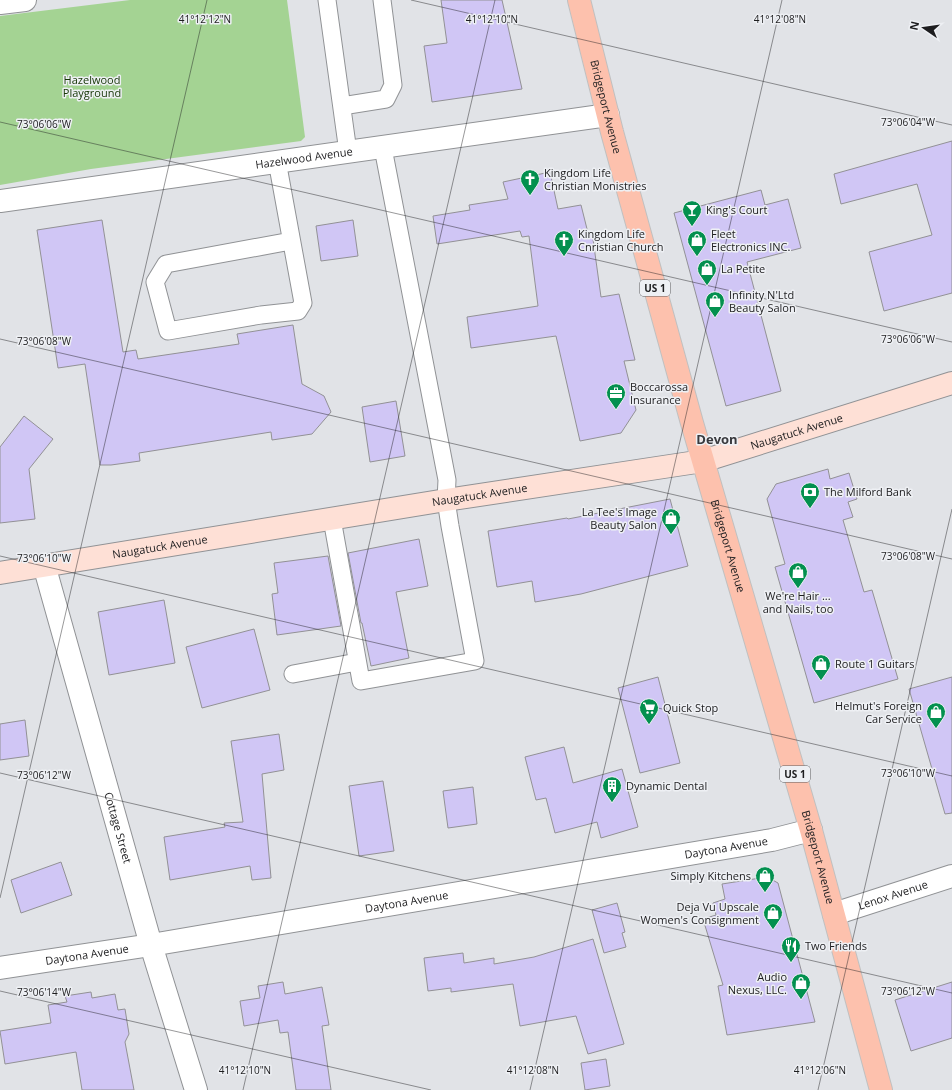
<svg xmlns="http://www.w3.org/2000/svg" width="952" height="1090" viewBox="0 0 952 1090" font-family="'Open Sans',sans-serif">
	<rect width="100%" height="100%" fill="#e1e3e7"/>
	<!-- green -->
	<path fill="#a4d393" d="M130 0H287L305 137 301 141 91 169 0 185V16Z"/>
	<!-- building -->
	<path fill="#d0c6f5" stroke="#929195" d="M441 0H502L522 89 432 102 424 46 447 43Z
		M952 141V293L884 311 869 252 932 235 917 184 841 204 834 174Z
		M550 172 558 209 581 205 588 233 592 232 601 297 619 294 635 360 624 361 636 410 621 433 580 441 556 336 471 348 467 317 538 306 529 236 522 237 520 231 437 244 433 216 470 210 469 205 508 199 503 182Z
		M761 190 765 205 788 199 801 248 747 262 781 391 726 406 674 213Z
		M102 220 123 352 136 350 138 359 239 344 237 334 293 325 302 384 324 396 331 412 312 434 272 440 271 432 139 453 140 461 111 465H100L85 364 58 368 37 230Z
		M353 220 358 256 321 261 316 226Z
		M396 401 405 456 370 462 362 407Z
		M24 416 53 439 29 469 35 519 0 523V447Z
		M828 469 830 479 849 473 857 499 848 502 853 517 843 520 864 592 872 590 898 679 814 703 775 567 785 564 767 499 776 484Z
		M670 499 688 566 581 594 535 602 532 581 497 587 488 531 567 518 568 519Z
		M419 539 428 586 396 592 409 658 371 666 362 623H361L348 553Z
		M328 556 341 626 277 635 272 594 278 593 274 563Z
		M164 600 175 663 109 675 98 612Z
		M254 629 270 690 202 708 186 647Z
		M658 677 680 763 640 773 618 688Z
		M952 677V813L945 814 909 689Z
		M25 720 29 756 0 760V724Z
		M279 734 284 770 262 774 271 878 252 880 250 866 170 880 164 837 225 827 224 823 243 822 231 741Z
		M564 747 573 783 622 769 638 827 601 838 597 822 555 833 546 798 536 800 525 757Z
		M383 781 394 851 359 856 349 786Z
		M473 787 477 824 448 828 443 791Z
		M61 862 72 895 21 913 11 880Z
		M767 877 778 883 815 1022 727 1035 718 986 723 985 703 919 716 915 713 903 725 899 722 884Z
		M617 903 625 932 622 933 626 947 604 953 592 910Z
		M593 939 624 1044 588 1054 576 1016 520 1026 513 984 451 992V988L428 991 424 958 463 953 464 963 494 958V964L534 957Z
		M283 982 285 994 322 987 329 1025 322 1026 331 1090H296L288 1032 280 1033 278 1020 244 1026 240 1001 260 998 258 986Z
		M952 982V1038L911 1051 895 1000Z
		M91 992 92 998 115 994 118 1010 125 1009 129 1034 125 1042 134 1090H82L76 1052 5 1064 0 1031 51 1023 48 1005 67 1002 65 996Z
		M606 1059 610 1086 585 1090 581 1063Z"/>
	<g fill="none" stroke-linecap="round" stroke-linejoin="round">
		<!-- service casing -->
		<g stroke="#909295" stroke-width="19">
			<path id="service" d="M327 0 348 152
				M342 106 386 99 393 85 382 0
				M277 161 303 303 298 311 261 315 168 331 155 282 166 264 291 241
				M332 519 361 681 475 661 450 526 446 500 447 480 383 148
				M293 674 357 662"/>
		</g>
		<!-- minor casing -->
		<g stroke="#909295" stroke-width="24">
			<g id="minor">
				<path d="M0 3 25 0"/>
				<path id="s1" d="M0 201 608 115"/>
				<path id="s2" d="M44 565 151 945 196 1090"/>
				<path id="s3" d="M834 914 952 876"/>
				<path id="s4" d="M0 968 151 945 772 840 811 830"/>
			</g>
		</g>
		<!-- secondary casing -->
		<g stroke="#909295" stroke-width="24">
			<g id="secondary">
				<path id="s5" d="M0 573 446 500 703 461 952 383"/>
			</g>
		</g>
		<!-- primary casing -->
		<g stroke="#c0c0c0" stroke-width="24">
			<g id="primary">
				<path id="s6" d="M579 0 612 132 692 423 811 830 881 1090"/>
			</g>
		</g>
		<!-- service -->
		<use href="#service" stroke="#fff" stroke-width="17"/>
		<!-- minor -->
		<use href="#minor" stroke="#fff" stroke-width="22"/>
		<!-- secondary -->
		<use href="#secondary" stroke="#fee0d6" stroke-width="22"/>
		<!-- primary -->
		<use href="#primary" stroke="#fdc1ad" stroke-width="22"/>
	</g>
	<!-- ticks -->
	<path fill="none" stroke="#1d1d1f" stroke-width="1" stroke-opacity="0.45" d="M411 0 952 125M0 122 952 342M0 339 952 559M0 556 952 776M0 773 952 993M0 898 207 0M0 991 431 1090M243 1090 495 0M530 1090 782 0M818 1090 952 509"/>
	<!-- icons -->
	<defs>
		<g id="church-pin" transform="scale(1)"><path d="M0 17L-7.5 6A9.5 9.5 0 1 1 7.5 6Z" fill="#03904f" stroke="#eef0f4"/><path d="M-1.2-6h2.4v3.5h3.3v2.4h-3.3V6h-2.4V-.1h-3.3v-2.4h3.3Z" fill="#fff"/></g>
		<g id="bar-pin" transform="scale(1)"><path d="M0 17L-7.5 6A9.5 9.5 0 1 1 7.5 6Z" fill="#03904f" stroke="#eef0f4"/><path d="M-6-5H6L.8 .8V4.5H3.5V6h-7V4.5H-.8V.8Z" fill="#fff"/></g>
		<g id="shop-pin" transform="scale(1)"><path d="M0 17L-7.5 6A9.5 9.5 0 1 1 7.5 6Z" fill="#03904f" stroke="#eef0f4"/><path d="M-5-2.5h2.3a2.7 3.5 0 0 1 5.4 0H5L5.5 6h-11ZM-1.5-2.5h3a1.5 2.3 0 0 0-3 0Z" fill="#fff"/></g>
		<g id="office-pin" transform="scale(1)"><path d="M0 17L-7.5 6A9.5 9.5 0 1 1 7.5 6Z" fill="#03904f" stroke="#eef0f4"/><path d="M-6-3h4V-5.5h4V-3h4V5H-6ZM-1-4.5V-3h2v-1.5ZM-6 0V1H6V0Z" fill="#fff"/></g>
		<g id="bank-pin" transform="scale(1)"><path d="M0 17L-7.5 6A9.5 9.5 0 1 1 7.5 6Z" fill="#03904f" stroke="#eef0f4"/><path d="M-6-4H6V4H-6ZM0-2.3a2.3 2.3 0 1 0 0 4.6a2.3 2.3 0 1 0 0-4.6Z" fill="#fff"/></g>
		<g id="supermarket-pin" transform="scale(1)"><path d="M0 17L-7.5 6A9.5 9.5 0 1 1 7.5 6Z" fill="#03904f" stroke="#eef0f4"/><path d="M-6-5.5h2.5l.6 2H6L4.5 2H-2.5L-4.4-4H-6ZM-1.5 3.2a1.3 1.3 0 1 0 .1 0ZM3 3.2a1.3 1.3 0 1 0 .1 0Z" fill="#fff"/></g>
		<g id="building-pin" transform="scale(1)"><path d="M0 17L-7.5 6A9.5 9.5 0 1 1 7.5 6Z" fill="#03904f" stroke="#eef0f4"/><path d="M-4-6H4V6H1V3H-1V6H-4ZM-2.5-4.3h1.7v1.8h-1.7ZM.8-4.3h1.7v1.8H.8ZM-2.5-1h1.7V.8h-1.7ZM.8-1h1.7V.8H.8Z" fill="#fff"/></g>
		<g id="restaurant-pin" transform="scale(1)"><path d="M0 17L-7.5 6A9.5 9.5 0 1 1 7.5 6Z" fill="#03904f" stroke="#eef0f4"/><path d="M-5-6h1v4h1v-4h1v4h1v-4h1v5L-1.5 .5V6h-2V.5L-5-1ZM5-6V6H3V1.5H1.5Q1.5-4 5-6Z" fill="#fff"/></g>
	</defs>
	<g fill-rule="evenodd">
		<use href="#church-pin" x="530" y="179"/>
		<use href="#bar-pin" x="692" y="210"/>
		<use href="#church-pin" x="564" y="240"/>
		<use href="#shop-pin" x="697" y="240"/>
		<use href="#shop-pin" x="707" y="269"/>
		<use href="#shop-pin" x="715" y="301"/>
		<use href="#office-pin" x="616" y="393"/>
		<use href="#bank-pin" x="810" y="492"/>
		<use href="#shop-pin" x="671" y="518"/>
		<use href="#shop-pin" x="798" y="572"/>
		<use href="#shop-pin" x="821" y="664"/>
		<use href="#supermarket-pin" x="649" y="708"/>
		<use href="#shop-pin" x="936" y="712"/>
		<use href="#building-pin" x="612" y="786"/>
		<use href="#shop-pin" x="765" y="876"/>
		<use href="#shop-pin" x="773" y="913"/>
		<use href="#restaurant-pin" x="791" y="946"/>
		<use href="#shop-pin" x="801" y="983"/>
	</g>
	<g text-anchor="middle" stroke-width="3" stroke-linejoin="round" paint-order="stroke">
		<!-- shield labels -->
		<g fill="#eef0f4" stroke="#5c5c5f" stroke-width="1">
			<rect x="640" y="280" width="30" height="16" rx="3"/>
			<rect x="780" y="766" width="30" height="16" rx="3"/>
		</g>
		<g font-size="10" font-weight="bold" fill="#1d1d1f">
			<text x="655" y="292">US 1</text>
			<text x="795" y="778">US 1</text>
		</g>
		<!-- park labels -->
		<g font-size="11" fill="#143504" stroke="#eef0f4">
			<text x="92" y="84">Hazelwood<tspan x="92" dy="13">Playground</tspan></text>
		</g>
		<!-- street labels -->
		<g font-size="11" fill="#1d1d1f" stroke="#eef0f4">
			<text dy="4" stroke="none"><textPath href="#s6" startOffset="110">Bridgeport Avenue</textPath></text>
			<text dy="4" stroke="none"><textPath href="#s1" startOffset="307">Hazelwood Avenue</textPath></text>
			<text dy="4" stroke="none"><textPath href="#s5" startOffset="810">Naugatuck Avenue</textPath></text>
			<text dy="4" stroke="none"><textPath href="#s5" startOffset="486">Naugatuck Avenue</textPath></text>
			<text dy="4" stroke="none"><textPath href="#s6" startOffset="566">Bridgeport Avenue</textPath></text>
			<text dy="4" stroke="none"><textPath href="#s5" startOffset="162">Naugatuck Avenue</textPath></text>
			<text dy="4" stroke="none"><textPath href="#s2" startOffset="273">Cottage Street</textPath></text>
			<text dy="4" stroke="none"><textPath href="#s4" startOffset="736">Daytona Avenue</textPath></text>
			<text dy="4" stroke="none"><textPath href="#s6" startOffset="890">Bridgeport Avenue</textPath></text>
			<text dy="4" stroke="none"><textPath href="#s3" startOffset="62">Lenox Avenue</textPath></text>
			<text dy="4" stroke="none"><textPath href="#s4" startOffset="412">Daytona Avenue</textPath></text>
			<text dy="4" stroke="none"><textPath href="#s4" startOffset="88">Daytona Avenue</textPath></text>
		</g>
		<!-- poi labels -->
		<g font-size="11" fill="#1d1d1f" stroke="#eef0f4" text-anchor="start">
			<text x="544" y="177">Kingdom Life<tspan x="544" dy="13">Christian Monistries</tspan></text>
			<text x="706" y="214">King's Court</text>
			<text x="578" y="238">Kingdom Life<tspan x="578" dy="13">Cnristian Church</tspan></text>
			<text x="711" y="238">Fleet<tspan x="711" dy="13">Electronics INC.</tspan></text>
			<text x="721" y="273">La Petite</text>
			<text x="729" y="299">Infinity N'Ltd<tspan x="729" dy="13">Beauty Salon</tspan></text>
			<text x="630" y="391">Boccarossa<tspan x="630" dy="13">Insurance</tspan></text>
			<text x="824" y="496">The Milford Bank</text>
			<text x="657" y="516" text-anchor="end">La Tee's Image<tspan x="657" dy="13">Beauty Salon</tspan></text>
			<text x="798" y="600" text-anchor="middle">We're Hair ...<tspan x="798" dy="13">and Nails, too</tspan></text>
			<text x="835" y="668">Route 1 Guitars</text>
			<text x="922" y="710" text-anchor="end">Helmut's Foreign<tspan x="922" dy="13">Car Service</tspan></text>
			<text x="663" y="712">Quick Stop</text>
			<text x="626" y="790">Dynamic Dental</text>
			<text x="751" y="880" text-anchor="end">Simply Kitchens</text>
			<text x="759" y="911" text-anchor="end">Deja Vu Upscale<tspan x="759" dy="13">Women's Consignment</tspan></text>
			<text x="805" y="950">Two Friends</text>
			<text x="787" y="981" text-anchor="end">Audio<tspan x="787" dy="13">Nexus, LLC.</tspan></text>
		</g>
		<!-- quarter labels -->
		<g font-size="13" font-weight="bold" fill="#393a3e" stroke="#eef0f4">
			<text x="717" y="444">Devon</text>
		</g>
	</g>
	<g font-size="10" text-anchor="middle" fill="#1d1d1f" stroke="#eef0f4" stroke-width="3" stroke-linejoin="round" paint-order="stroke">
		<text x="205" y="23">41°12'12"N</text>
		<text x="492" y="23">41°12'10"N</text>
		<text x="780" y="23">41°12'08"N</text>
		<text x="908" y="126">73°06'04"W</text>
		<text x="44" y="128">73°06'06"W</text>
		<text x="908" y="343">73°06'06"W</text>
		<text x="44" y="345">73°06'08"W</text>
		<text x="908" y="560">73°06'08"W</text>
		<text x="44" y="562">73°06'10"W</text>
		<text x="908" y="777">73°06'10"W</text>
		<text x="44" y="779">73°06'12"W</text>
		<text x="908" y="995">73°06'12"W</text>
		<text x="44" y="996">73°06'14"W</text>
		<text x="245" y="1074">41°12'10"N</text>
		<text x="533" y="1074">41°12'08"N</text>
		<text x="820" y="1074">41°12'06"N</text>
	</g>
	<!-- north arrow -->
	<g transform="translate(924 28) rotate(283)" stroke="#eef0f4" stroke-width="3" paint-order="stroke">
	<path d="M0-3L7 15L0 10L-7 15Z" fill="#1d1d1f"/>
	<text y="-6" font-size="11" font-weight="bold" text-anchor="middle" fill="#1d1d1f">N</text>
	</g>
</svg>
